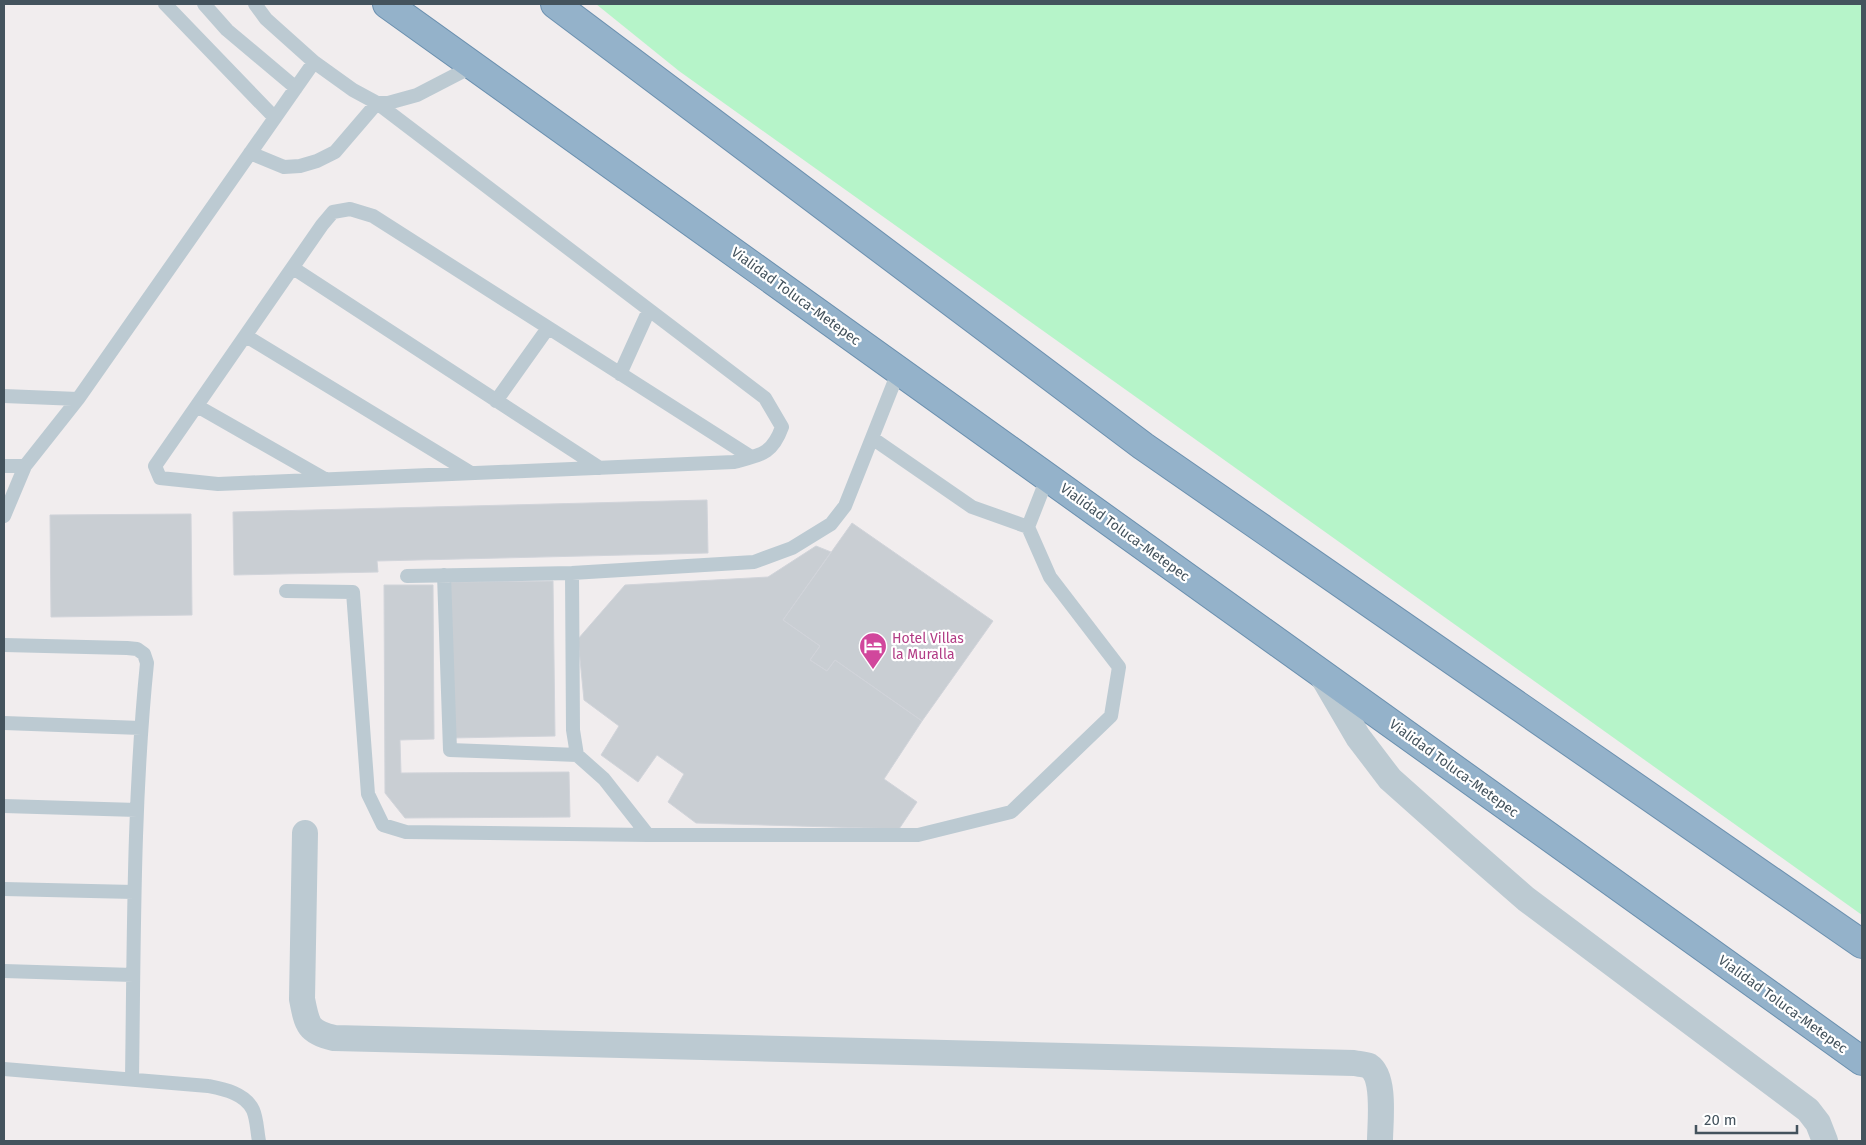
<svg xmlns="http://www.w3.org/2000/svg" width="1866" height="1145" viewBox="0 0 1866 1145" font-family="'Fira Sans',sans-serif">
	<rect width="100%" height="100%" fill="#f1edee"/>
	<!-- green -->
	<path fill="#b6f4c9" d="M596 4H1862V915L679 71Z"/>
	<!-- building -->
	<path fill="#c9ced3" stroke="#d1d4da" d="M707 500 708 553 377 561 378 572 234 575 233 512Z
		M191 514 192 615 51 617 50 515Z
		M852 523 993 621 922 721 835 660 827 671 810 660 820 646 783 620Z
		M816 546 831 552 783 620 820 646 810 660 827 671 835 660 922 721 884 779 917 802 899 829 696 823 668 802 684 774 657 755 638 782 601 755 619 726 584 700 578 639 625 585 768 577Z
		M553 581 555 736 452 738 450 582Z
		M384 585H433L434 739 400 740 401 773 569 772 570 817 405 818 385 793Z"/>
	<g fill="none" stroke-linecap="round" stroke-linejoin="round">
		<!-- trunk casing -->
		<g stroke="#6b90af" stroke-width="30">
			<path id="trunk" d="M387 4 1862 1061
				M555 4 1143 446 1862 944"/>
		</g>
		<!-- service -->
		<path stroke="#bccad2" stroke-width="14" d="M165 4 275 118
			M204 4 227 30 296 88
			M255 4 266 19 314 62 353 90 377 103H388L417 95 473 66
			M250 153 284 167 300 166 317 161 335 152 377 103 765 398 782 427C772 455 760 455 734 462L218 484 160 478 155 466 322 225 333 212 350 209 373 216 751 457
			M293 268 600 468
			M246 336 471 473
			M620 374 649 310
			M4 396 78 399
			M496 401 548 328
			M197 406 325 479
			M872 438 972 507 1028 527
			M4 466H25
			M4 516 25 466 78 399 314 62
			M572 573 573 730 577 755 604 779 648 835
			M444 575 450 750 577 755
			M407 576 572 573 754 562 792 548 831 524 845 506 899 370
			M286 591 353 592 368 794 383 825 406 832 648 835H918L1011 812 1111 716 1119 667 1050 577 1028 527 1048 476
			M4 645 127 648 137 649 144 654 147 663C133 801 134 940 132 1079
			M4 723 141 728
			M4 806 137 810
			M4 889 134 892
			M4 971 133 975
			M4 1069 208 1086C223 1089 245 1093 253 1110 257 1119 257 1131 259 1141"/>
		<!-- minor -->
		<path stroke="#bccad2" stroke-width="26" d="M1320 672 1358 737 1390 779 1463 844 1526 899 1808 1110 1818 1123 1825 1141
			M305 833 302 999C307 1025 308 1032 334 1038L1354 1063C1358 1064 1365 1064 1369 1066 1386 1077 1380 1123 1380 1141"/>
		<!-- trunk -->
		<use href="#trunk" stroke="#94b2ca" stroke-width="28"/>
	</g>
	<!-- icons -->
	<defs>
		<g id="hotel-pin" transform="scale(1.4375)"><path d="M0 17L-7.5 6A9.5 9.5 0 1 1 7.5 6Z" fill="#d1479c" stroke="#fff"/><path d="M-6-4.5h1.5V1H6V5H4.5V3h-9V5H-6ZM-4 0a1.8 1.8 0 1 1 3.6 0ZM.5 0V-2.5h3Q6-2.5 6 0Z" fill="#fff"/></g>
	</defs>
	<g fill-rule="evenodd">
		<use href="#hotel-pin" x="873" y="646"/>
	</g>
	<g text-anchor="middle" stroke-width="4.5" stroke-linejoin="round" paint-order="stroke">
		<!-- street labels -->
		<g font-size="14" fill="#44535d" stroke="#fff">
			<text transform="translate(796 296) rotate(36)" y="5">Vialidad Toluca-Metepec</text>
			<text transform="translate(1125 532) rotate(36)" y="5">Vialidad Toluca-Metepec</text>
			<text transform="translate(1454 768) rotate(36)" y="5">Vialidad Toluca-Metepec</text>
			<text transform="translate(1783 1004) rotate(36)" y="5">Vialidad Toluca-Metepec</text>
		</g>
		<!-- hotel labels -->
		<g font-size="14" fill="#b23c85" stroke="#fff" text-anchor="start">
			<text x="892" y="643">Hotel Villas<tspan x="892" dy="16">la Muralla</tspan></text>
		</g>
	</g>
	<!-- border -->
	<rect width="1866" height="1145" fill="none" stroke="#44535d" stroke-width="10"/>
	<!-- scale -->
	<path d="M1696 1125v8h101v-8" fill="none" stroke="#44535d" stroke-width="2.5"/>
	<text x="1704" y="1125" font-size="15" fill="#44535d" stroke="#ffffff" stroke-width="4" paint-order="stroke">20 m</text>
</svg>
